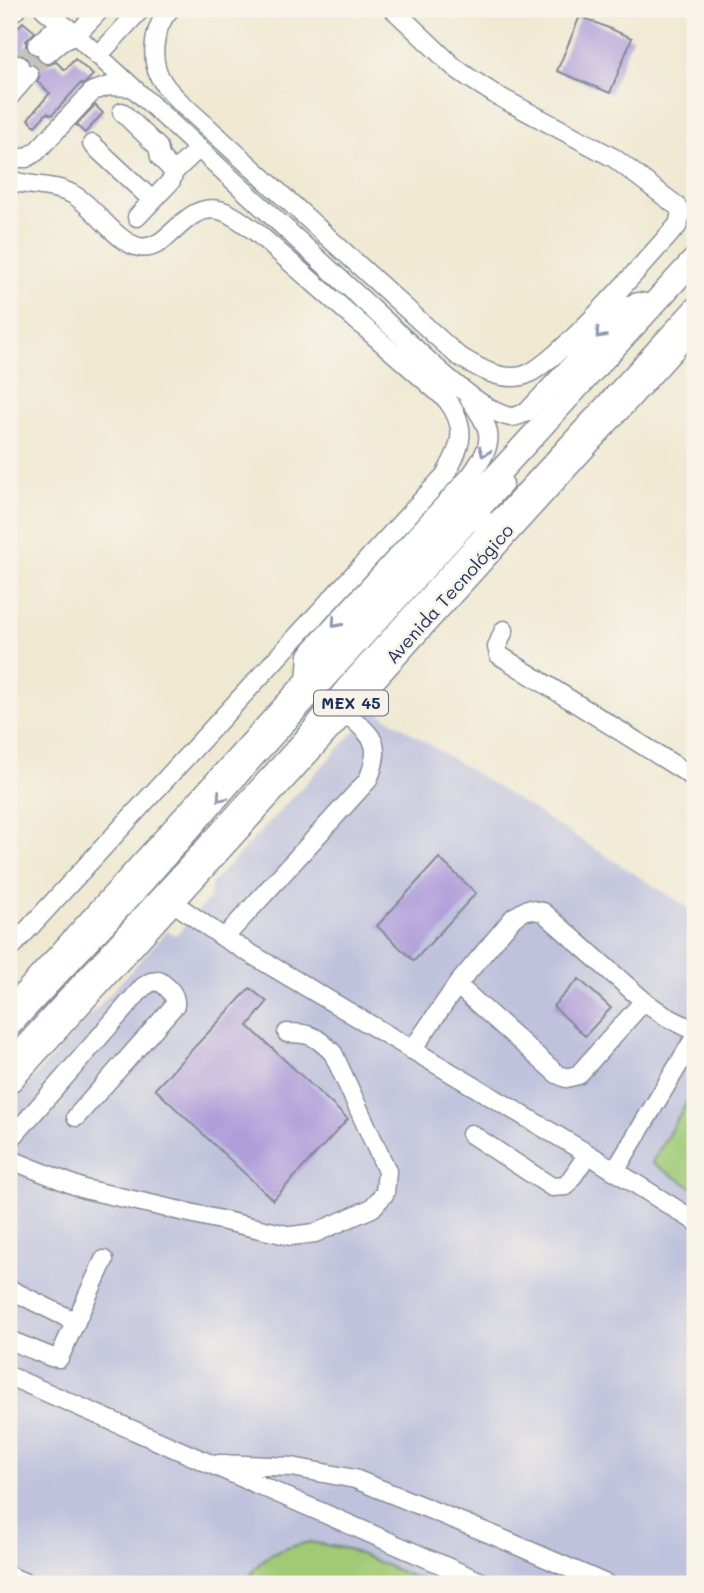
<svg xmlns="http://www.w3.org/2000/svg" width="704" height="1593" viewBox="0 0 704 1593" font-family="Mali,sans-serif">
	<rect width="100%" height="100%" fill="#f7f3e8"/>
	<filter id="ink" filterUnits="userSpaceOnUse"><feTurbulence type="fractalNoise" baseFrequency=".0143" numOctaves="2"/><feDisplacementMap in="SourceGraphic" scale="14" xChannelSelector="R" yChannelSelector="G"/><feConvolveMatrix kernelMatrix="1 2 1 2 8 2 1 2 1" color-interpolation-filters="sRGB"/></filter>
	<filter id="wash" filterUnits="userSpaceOnUse"><feTurbulence type="fractalNoise" baseFrequency=".00686" numOctaves="4" result="noise"/><feDisplacementMap in="SourceGraphic" scale="28" xChannelSelector="R" yChannelSelector="G"/><feGaussianBlur stdDeviation="1.57" result="paint"/><feColorMatrix in="noise" values="0 0 0 0 0 0 0 0 0 0 0 0 0 0 0 0 0 1.4 0 .05"/><feComposite in="paint" operator="in"/></filter>
	<g filter="url(#wash)">
		<rect width="100%" height="100%" fill="#efe9d2"/>
		<!-- industrial -->
		<path fill="#c0c2dd" d="M375 710 695 912V1584H9V1105L167 931 176 935 209 899 212 883Z"/>
		<!-- green -->
		<path fill="#a1ca76" stroke="#5e7c6a" stroke-width="2" d="M695 1088V1189L652 1163Z
			M310 1542 348 1549 429 1584H247C257 1555 283 1548 310 1542Z"/>
		<g id="blocks">
			<!-- building -->
			<path fill="#af9eda" d="M580 16 632 38 610 93 557 71Z
				M23 22 35 32 26 41V48L29 53 36 56 39 62 48 65 56 62 65 70 75 59 93 75 83 85 81 83 52 115 47 113 35 126 28 119 50 93 37 82 40 75 37 66 30 63 23 54H17L11 57 9 56V38Z
				M95 105 103 113 85 133 76 125Z
				M439 858 476 893 414 961 377 926Z
				M579 979 611 1008 585 1036 553 1006Z
				M250 988 267 1002 248 1026 348 1119 273 1200 155 1089Z"/>
		</g>
	</g>
	<g filter="url(#ink)">
		<use href="#blocks" fill-opacity="0" stroke="#858c98" stroke-width="2"/>
		<g fill="none" stroke-linecap="round" stroke-linejoin="round">
			<!-- minor-tunnel -->
			<path stroke="#c5c4bb" stroke-width="18" stroke-dasharray="18 9" stroke-linecap="butt" d="M19 65 37 45
				M29 74 47 54"/>
			<!-- minor casing -->
			<g stroke="#858c98" stroke-width="21">
				<path id="minor" d="M44 9 76 35 432 364C449 379 488 414 511 417 516 417 522 414 527 412L626 306 638 302 655 304
					M170 9C153 28 148 62 164 84 168 90 174 96 179 101L457 355C477 367 498 381 522 376 553 370 651 254 678 225L681 212 677 206 614 158 496 95 468 77 454 67 393 9
					M9 14 17 9
					M37 45 50 33 68 28
					M47 54 61 42 76 35 101 9
					M98 56 141 9
					M9 75 19 65
					M9 97 29 74
					M122 112 158 147 160 157 174 172
					M92 144 152 200
					M9 158H26L36 152 93 91 109 86 132 87
					M9 180C29 187 53 184 72 194 95 206 115 242 139 247 169 253 184 202 219 210 232 213 245 224 256 232L447 400C468 428 462 446 445 475L9 950
					M137 217 171 181 174 172 199 148
					M504 630 497 647 499 655 695 778
					M306 683 308 655 313 648 471 475C496 440 493 432 469 398
					M164 896 224 938 588 1154 695 1221
					M224 938 368 780C384 741 372 737 344 711
					M457 985 514 917 528 909 543 912 644 1001
					M9 1029 134 895 252 761 504 484
					M412 1050 457 985 557 1074 566 1078 578 1075 644 1001 665 1016 695 1031
					M9 1061 303 739 348 684 489 528 507 511 695 306
					M471 1134 552 1187 566 1186 588 1154
					M9 1141 143 987 151 982 159 981C168 987 176 994 175 1005L76 1117
					M9 1159 84 1189 291 1236 315 1233 372 1208 385 1193 387 1171 333 1053C316 1036 311 1033 287 1033
					M615 1171 695 1037
					M9 1289 76 1322
					M9 1340 51 1357 59 1358 104 1260
					M9 1376 486 1584
					M219 1464 292 1467 355 1479 493 1535 606 1584
					M9 1576 28 1584"/>
			</g>
			<!-- major casing -->
			<g stroke="#858c98" stroke-width="26">
				<path id="major" d="M467 509 501 537
					M9 1011 306 683 695 259
					M9 1082 695 325"/>
			</g>
			<!-- minor -->
			<use href="#minor" stroke="#fff" stroke-width="18"/>
			<!-- major -->
			<use href="#major" stroke="#fff" stroke-width="23"/>
		</g>
		<!-- one-way arrows -->
		<defs><path id="oneway-chevron" d="M-2-3.5L2.5 0L-2 3.5" fill="none" stroke-width="1.6" stroke-linecap="round" stroke-linejoin="round" transform="scale(1.75)"/></defs>
		<g stroke="#8d97ae">
			<use href="#oneway-chevron" transform="translate(600 334) rotate(133)"/>
			<use href="#oneway-chevron" transform="translate(484 452) rotate(112)"/>
			<use href="#oneway-chevron" transform="translate(336 623) rotate(132)"/>
			<use href="#oneway-chevron" transform="translate(221 797) rotate(131)"/>
		</g>
	</g>
	<g text-anchor="middle" stroke-width="5" stroke-linejoin="round" paint-order="stroke">
		<!-- shield labels -->
		<rect fill="#f7f3e8" stroke="#5d6a87" stroke-width="2" x="314" y="690.5" width="74" height="25" rx="5"/>
		<g font-size="16" font-weight="bold" fill="#1b2f5e">
			<text x="351" y="709">MEX 45</text>
		</g>
		<!-- street labels -->
		<g font-size="18" fill="#1b2f5e" stroke="#f7f3e8">
			<text transform="translate(450 594) rotate(-48)" y="6">Avenida Tecnológico</text>
		</g>
	</g>
	<!-- margin -->
	<rect width="704" height="1593" fill="none" stroke="#f7f3e8" stroke-width="35"/>
</svg>
